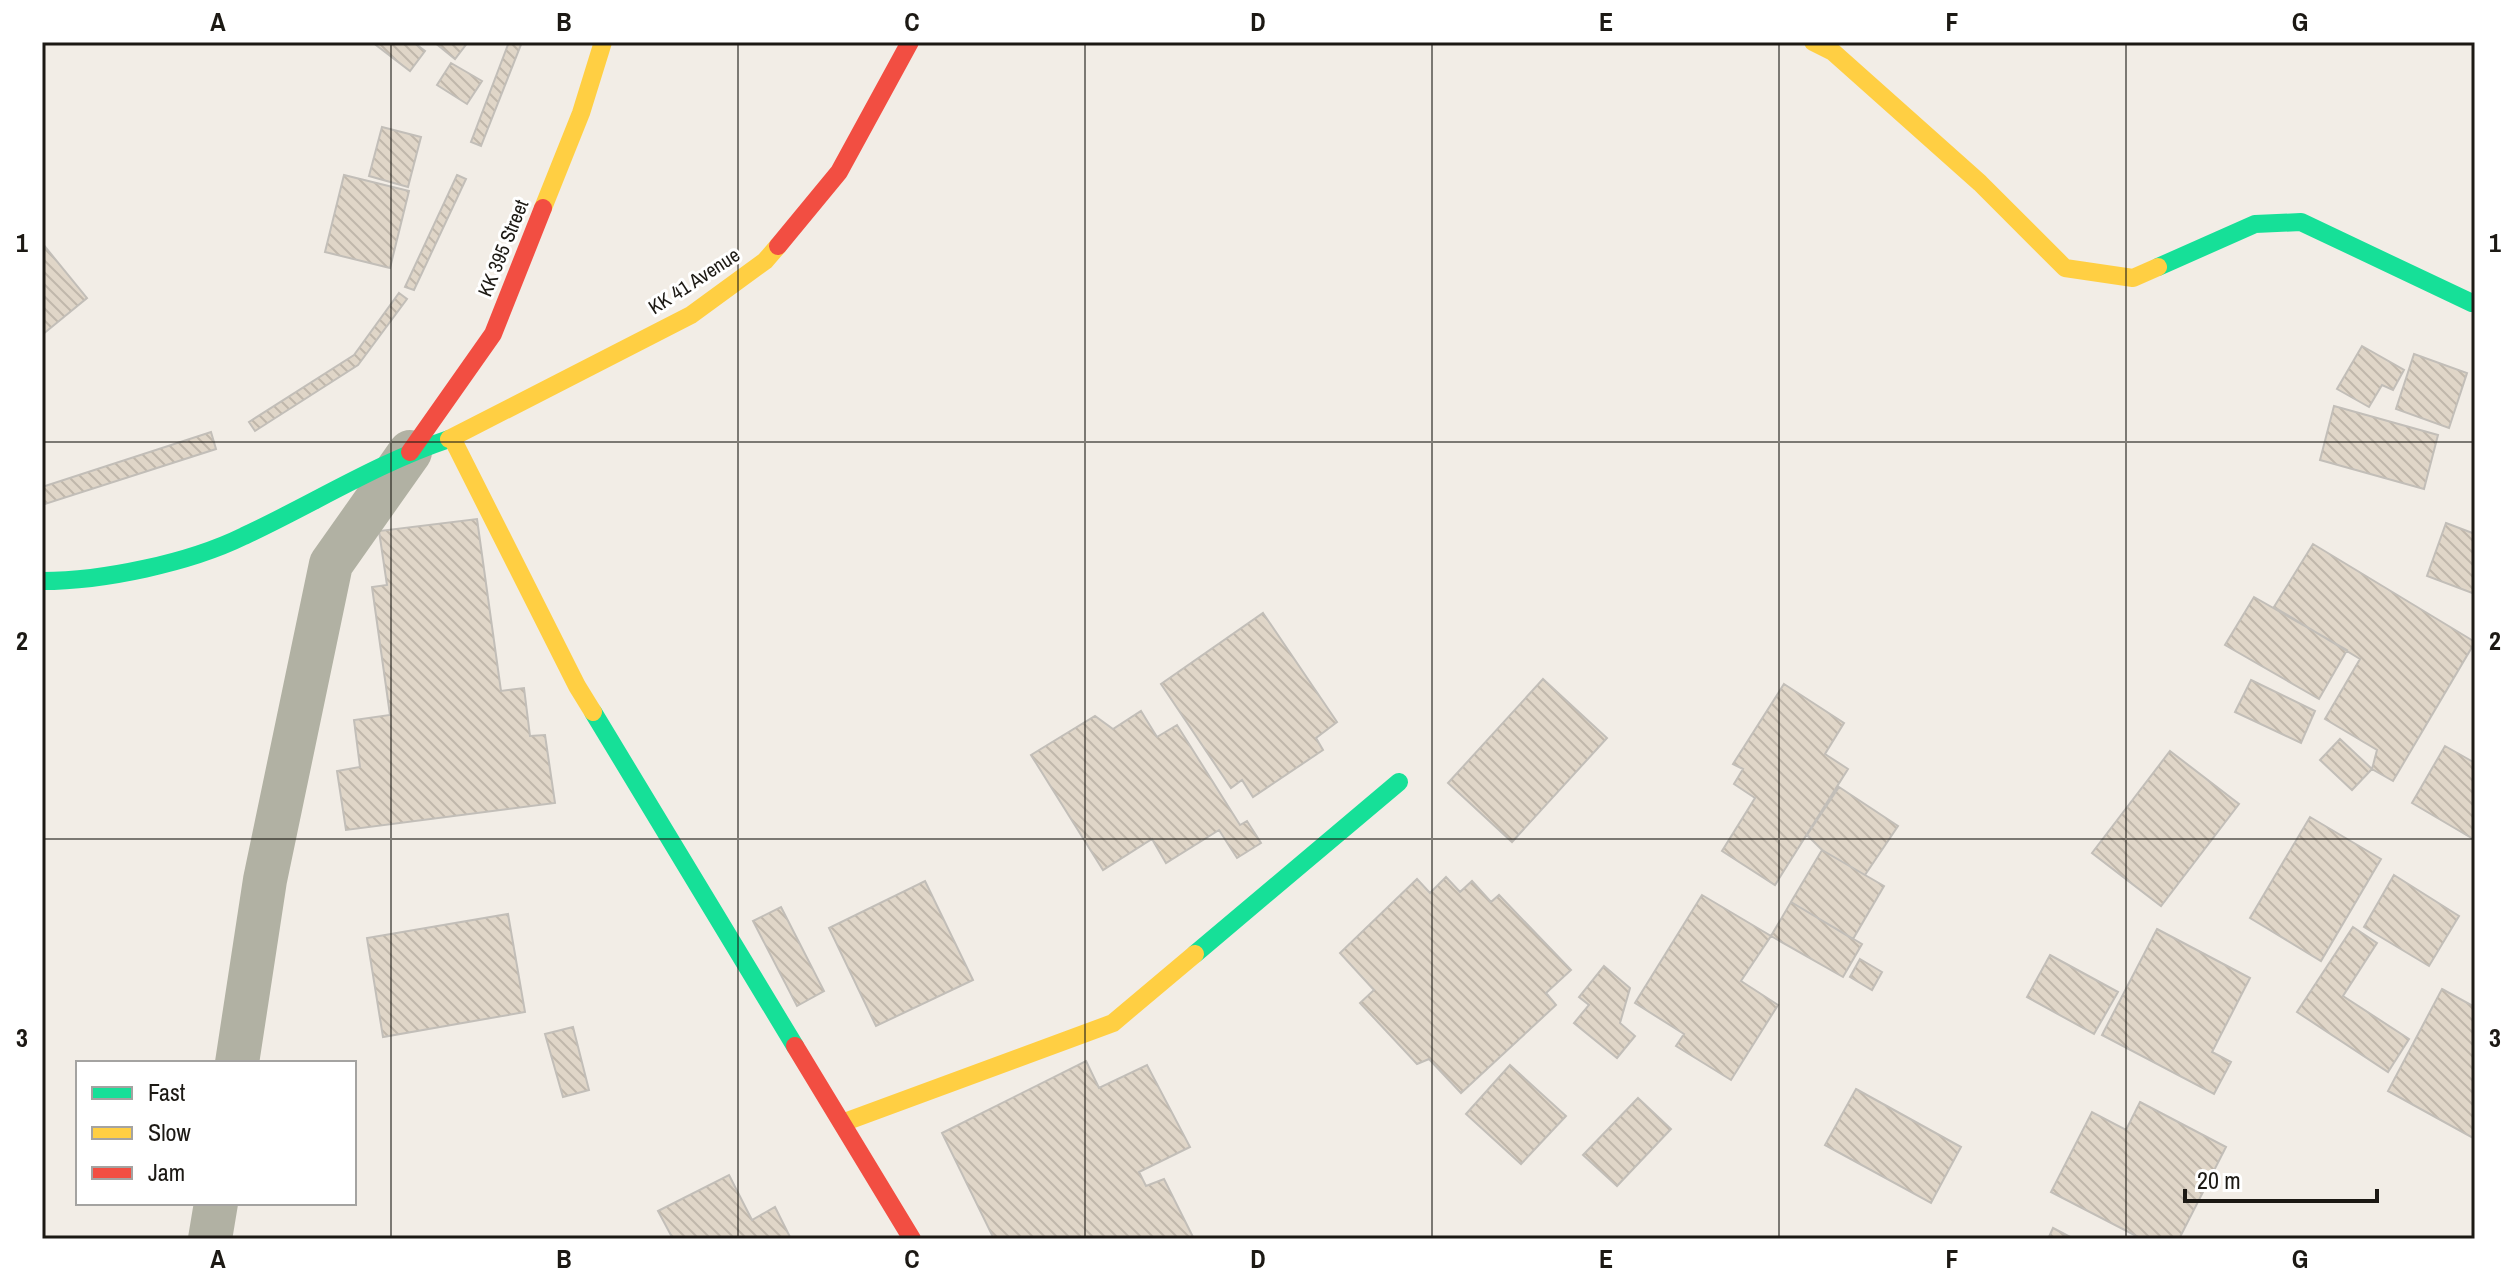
<svg xmlns="http://www.w3.org/2000/svg" width="2517" height="1281" viewBox="0 0 2517 1281" font-family="'Archivo Narrow',sans-serif">
	<defs>
		<pattern id="building-back-hatch" width="6" height="6" patternUnits="userSpaceOnUse" patternTransform="scale(2)"><rect width="6" height="6" fill="#e0d6c8"/><path d="M-1 5l2 2M0 0l6 6M5-1l2 2" fill="none" stroke="#c0b7ab"/></pattern>
	</defs>
	<rect width="100%" height="100%" fill="#f2ede6"/>
	<!-- building -->
	<path fill="url(#building-back-hatch)" stroke="#c2beb8" stroke-width="2" d="M372 42H413L425 51 410 71Z
		M434 42H468L455 59Z
		M509 42H522L481 146 471 142Z
		M451 63 482 81 467 104 437 85Z
		M382 127 421 137 408 187 369 176Z
		M344 175 409 191 390 268 325 252Z
		M457 175 466 179 414 290 405 287Z
		M42 243 87 298 42 335Z
		M399 293 407 299 358 365 255 431 249 422 354 355Z
		M2362 346 2404 370 2393 390 2382 385 2369 407 2337 389Z
		M2414 354 2467 373 2449 428 2396 409Z
		M2334 406 2438 435 2424 489 2320 460Z
		M211 432 216 449 42 505V487Z
		M477 519 501 691 524 688 530 736 545 735 555 803 346 830 337 771 360 767 354 720 390 715 372 587 387 585 379 531Z
		M2446 523 2475 534V594L2427 576Z
		M2313 544 2475 642 2393 781 2372 769 2377 750 2325 719 2360 659 2274 607Z
		M2254 597 2347 650 2319 699 2225 645Z
		M1263 613 1337 722 1316 738 1323 750 1253 797 1242 780 1231 788 1161 684Z
		M1543 679 1607 738 1512 842 1448 783Z
		M2251 680 2315 711 2301 743 2235 712Z
		M1784 684 1844 723 1825 754 1848 769 1775 885 1722 851 1755 798 1734 784 1743 769 1733 764Z
		M1141 711 1157 737 1177 725 1240 825 1247 821 1261 843 1237 858 1219 830 1166 863 1152 839 1103 870 1031 755 1095 716 1113 729Z
		M2340 739 2372 769 2352 790 2320 760Z
		M2445 746 2475 763V840L2412 803Z
		M2170 751 2239 804 2161 906 2092 853Z
		M1839 787 1898 826 1865 875 1822 850 1807 835Z
		M2310 817 2381 859 2321 961 2250 918Z
		M1822 850 1884 886 1853 939 1791 902Z
		M2394 875 2459 916 2429 966 2364 927Z
		M1446 877 1460 892 1472 881 1491 902 1499 895 1571 970 1546 993 1556 1005 1461 1093 1429 1059 1417 1064 1360 1003 1374 990 1340 953 1417 879 1430 893Z
		M925 881 973 980 876 1026 829 928Z
		M1702 895 1771 936 1741 981 1778 1005 1731 1080 1676 1046 1684 1034 1635 1003Z
		M1791 902 1862 944 1843 977 1771 936Z
		M781 907 824 991 797 1006 753 921Z
		M508 914 525 1012 383 1037 367 938Z
		M2353 927 2377 943 2343 996 2409 1039 2388 1072 2297 1012Z
		M2157 929 2250 978 2212 1052 2231 1062 2214 1094 2102 1035Z
		M2050 955 2118 992 2094 1034 2027 997Z
		M1860 959 1882 972 1872 990 1850 977Z
		M1604 966 1630 988 1620 1023 1635 1036 1617 1058 1574 1023 1589 1005 1579 997Z
		M2442 989 2475 1007V1139L2388 1091Z
		M573 1027 589 1090 563 1097 545 1034Z
		M1086 1061 1099 1088 1147 1065 1190 1147 1139 1172 1146 1186 1164 1179 1194 1239H994L942 1133Z
		M1510 1065 1566 1116 1521 1164 1466 1114Z
		M1856 1089 1961 1147 1931 1203 1825 1145Z
		M1638 1098 1671 1129 1617 1186 1583 1155Z
		M2140 1102 2226 1147 2179 1239H2142L2051 1192 2092 1112 2126 1130Z
		M729 1175 752 1220 775 1207 791 1239H673L658 1211Z
		M2053 1228 2074 1239H2048Z"/>
	<g fill="none" stroke-linecap="round" stroke-linejoin="round">
		<!-- street -->
		<path stroke="#b1b1a3" stroke-width="44" d="M237 1063 265 880 331 564 410 452
			M210 1239 216 1203"/>
		<!-- fast -->
		<path stroke="#16e098" stroke-width="18" d="M2158 267 2255 224 2301 222 2472 303 2475 302
			M42 581C103 581 189 563 244 536 313 504 377 463 449 439
			M593 712 795 1046
			M1195 954 1399 782"/>
		<!-- slow -->
		<path stroke="#ffcf43" stroke-width="18" d="M1813 42 1833 52 1980 183 2065 268 2133 278 2158 267
			M543 208 581 113 603 42
			M452 438 577 686 593 712
			M449 439 691 315 765 261 778 246
			M842 1123 1113 1023 1195 954"/>
		<!-- jam -->
		<path stroke="#f24e42" stroke-width="18" d="M778 246 839 172 910 42
			M410 452 493 334 543 208
			M795 1046 912 1239"/>
	</g>
	<!-- grid -->
	<path fill="none" stroke="#1c1914" stroke-width="2" stroke-opacity="0.55" d="M391 42V1239M738 42V1239M1085 42V1239M1432 42V1239M1779 42V1239M2126 42V1239M42 442H2475M42 839H2475"/>
	<g text-anchor="middle" stroke-width="6" stroke-linejoin="round" paint-order="stroke">
		<!-- street labels -->
		<g font-size="20" fill="#1c1914" stroke="#fff">
			<text transform="translate(503 248) rotate(-68)" y="7">KK 395 Street</text>
			<text transform="translate(694 281) rotate(-33)" y="7">KK 41 Avenue</text>
		</g>
	</g>
	<!-- border -->
	<rect width="2517" height="1281" fill="none" stroke="#ffffff" stroke-width="88"/>
	<!-- legend -->
	<rect x="76" y="1061" width="280" height="144" fill="#ffffff" stroke="#a4a3a1" stroke-width="2"/>
	<rect x="92" y="1087" width="40" height="12" fill="#16e098" stroke="#a4a3a1" stroke-width="2"/>
	<text x="148" y="1101" font-size="24" fill="#1c1914">Fast</text>
	<rect x="92" y="1127" width="40" height="12" fill="#ffcf43" stroke="#a4a3a1" stroke-width="2"/>
	<text x="148" y="1141" font-size="24" fill="#1c1914">Slow</text>
	<rect x="92" y="1167" width="40" height="12" fill="#f24e42" stroke="#a4a3a1" stroke-width="2"/>
	<text x="148" y="1181" font-size="24" fill="#1c1914">Jam</text>
	<!-- scale -->
	<path d="M2185 1189v12h192v-12" fill="none" stroke="#1c1914" stroke-width="4"/>
	<text x="2197" y="1189" font-size="24" fill="#1c1914" stroke="#ffffff" stroke-width="6" paint-order="stroke">20 m</text>
	<rect x="44" y="44" width="2429" height="1193" fill="none" stroke="#1c1914" stroke-width="3"/>
	<g font-size="26" text-anchor="middle" font-weight="bold" fill="#1c1914">
		<text x="218" y="31">A</text>
		<text x="564" y="31">B</text>
		<text x="912" y="31">C</text>
		<text x="1258" y="31">D</text>
		<text x="1606" y="31">E</text>
		<text x="1952" y="31">F</text>
		<text x="2300" y="31">G</text>
		<text x="22" y="252">1</text>
		<text x="2495" y="252">1</text>
		<text x="22" y="650">2</text>
		<text x="2495" y="650">2</text>
		<text x="22" y="1047">3</text>
		<text x="2495" y="1047">3</text>
		<text x="218" y="1268">A</text>
		<text x="564" y="1268">B</text>
		<text x="912" y="1268">C</text>
		<text x="1258" y="1268">D</text>
		<text x="1606" y="1268">E</text>
		<text x="1952" y="1268">F</text>
		<text x="2300" y="1268">G</text>
	</g>
</svg>
